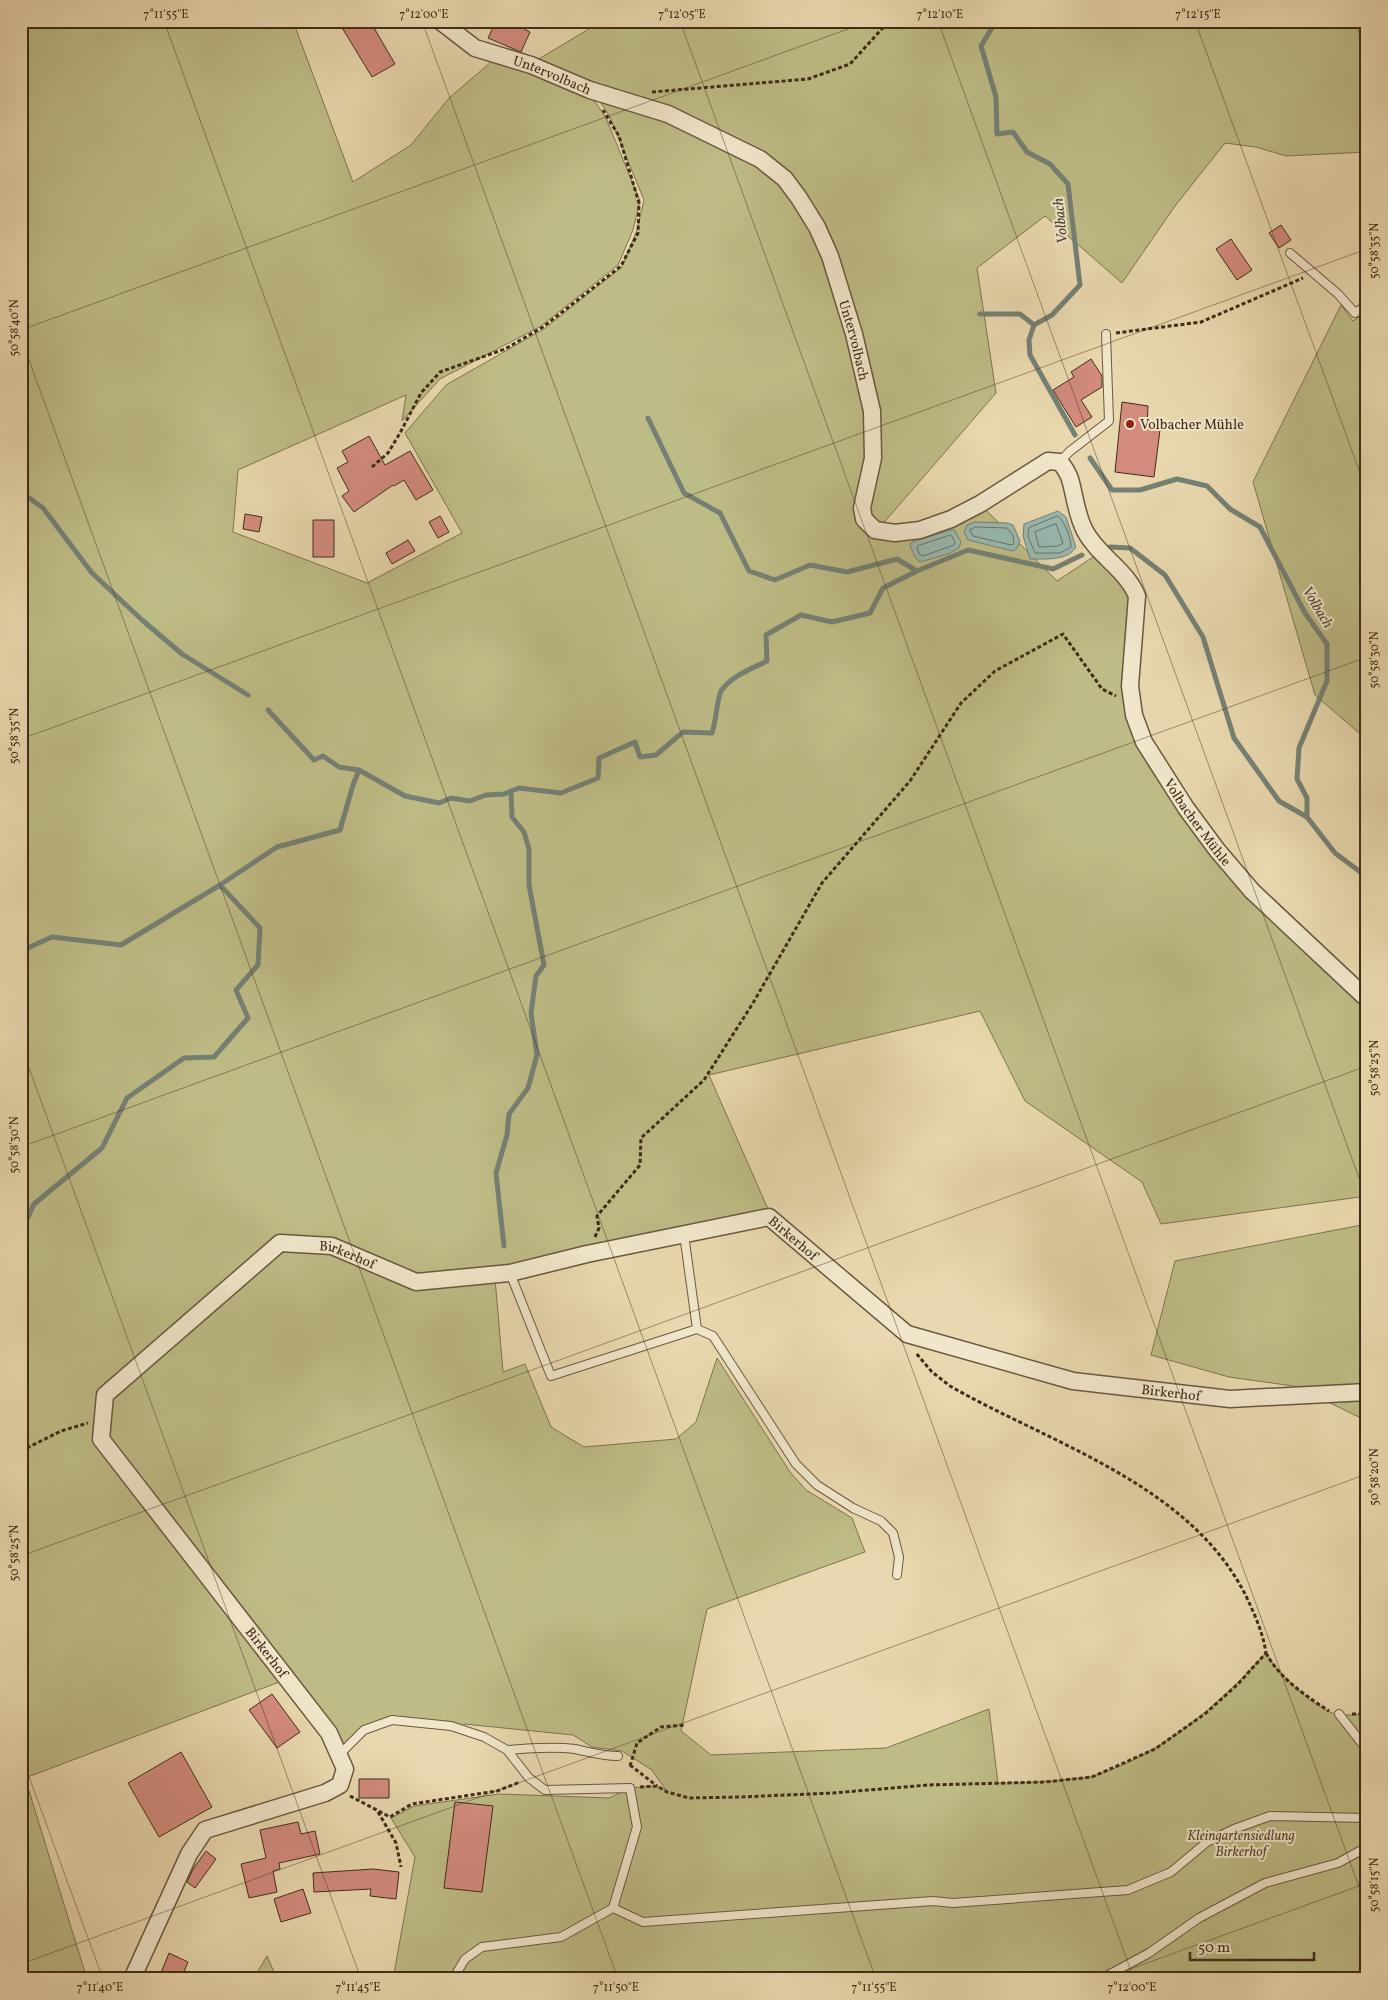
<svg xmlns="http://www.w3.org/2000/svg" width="1388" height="2000" viewBox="0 0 1388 2000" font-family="Vollkorn,serif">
	<rect width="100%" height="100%" fill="#e9d8af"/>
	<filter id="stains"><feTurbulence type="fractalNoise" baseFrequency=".004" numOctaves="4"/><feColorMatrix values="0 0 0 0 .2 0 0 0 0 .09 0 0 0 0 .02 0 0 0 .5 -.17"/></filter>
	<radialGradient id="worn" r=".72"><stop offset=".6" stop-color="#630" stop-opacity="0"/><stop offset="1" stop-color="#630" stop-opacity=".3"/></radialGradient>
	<!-- green -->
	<path fill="#bebc86" stroke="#7e744f" d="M21 21H293L353 182 411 145 449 98 497 57 589 93 606 118 640 201 633 230 618 265 541 326 440 379 402 421 406 395 238 470 233 532 367 583 462 533 405 433 446 385 544 329 622 267 637 230 644 200 609 115 591 88 532 63 602 21H1354L1367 51V152L1286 156 1256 147 1225 143 1175 206 1122 283 1045 216 977 268 996 393 875 533 983 507 1057 581 1099 553 1133 595 1125 707 1179 812 1367 991V1196L1161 1224 1142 1182 1025 1101 980 1011 709 1075 768 1209 679 1228 510 1270 415 1278 333 1242 279 1240 101 1389 95 1438 282 1681 25 1778 87 1979H21Z
		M1341 305 1353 321 1367 312V740L1315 695 1253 482Z
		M1367 1224V1386L1322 1390 1229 1377 1151 1355 1175 1261Z
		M281 1248 332 1250 416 1286 495 1278 503 1372 525 1364 551 1427 584 1447 676 1439 696 1422 717 1358 790 1472 806 1490 852 1518 865 1552 707 1609 681 1731 711 1755 886 1748 989 1709 998 1783C1022 1783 1046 1782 1071 1779 1078 1778 1086 1778 1093 1776 1163 1754 1217 1706 1266 1653 1277 1673 1310 1704 1332 1713 1342 1717 1356 1714 1367 1714V1979H393L415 1857 391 1818 414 1806 499 1794 609 1798 630 1788 657 1786 666 1790 652 1770 622 1751 592 1747 573 1735 464 1724 463 1728 392 1718 363 1728 341 1749 107 1438 110 1396Z
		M1367 1394V1421L1322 1399Z
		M267 1956 277 1979H253Z"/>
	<!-- water -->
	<path fill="#99b9b1" stroke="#758174" d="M1058 511 1066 517 1076 547C1068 561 1045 559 1030 559L1023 536 1024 524Z
		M975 522 1007 523 1013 525 1020 541 1017 548 1013 551 968 540 964 532 967 525Z
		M954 529 961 542 959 548 948 554 920 562 915 557 910 545 912 542Z"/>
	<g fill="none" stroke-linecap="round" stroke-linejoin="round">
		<!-- shore -->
		<path stroke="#6c7364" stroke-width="1" d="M1058 516C1065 522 1071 538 1071 547L1060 553H1035L1028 536 1029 528Z
			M1056 524 1063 543 1058 546 1039 547 1035 532Z
			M976 527 1007 528 1013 536 1014 544 1011 545 973 536 970 530Z
			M951 535 955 542 954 545 923 556 919 554 917 548 918 546Z"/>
		<!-- stream -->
		<path stroke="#758174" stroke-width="5" d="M996 21 981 46 996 97 997 134 1013 132 1027 152 1050 164 1068 184 1080 285 1052 315 1034 325 1029 340 1030 355 1075 435
			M980 314H1020L1034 325
			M648 418 684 493 720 513 749 571 775 580 810 565 847 572 897 559 917 571
			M1090 458 1112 490H1140L1177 479 1207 486 1230 509 1260 527 1305 613 1327 644V681L1299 748 1297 779 1307 798V817L1335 853 1367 877
			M21 492 43 508 92 573 142 620 182 654 248 695
			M1110 547 1130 548 1165 575 1203 637 1234 738 1279 801 1307 817
			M268 710 314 760 323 756 339 767 359 770
			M21 951 52 937 121 945 220 885 277 847 340 830 353 785 359 770 405 796 439 803 451 798 470 801 486 795 504 794 519 788 561 793 598 778 599 758 635 742 640 757 656 755 683 732 712 733C716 722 717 699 721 691 731 676 751 669 767 661L766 635 801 615 832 622 870 613 883 588 917 571 968 550 1053 569 1082 555
			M21 1232 34 1204 102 1148 127 1098 184 1058 214 1057 248 1018 236 990 258 965 260 928 220 885
			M504 1246 496 1173 507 1135 509 1114 528 1088 537 1055 531 1013 536 976 544 965 529 885V849L524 832 512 817 511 791"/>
	</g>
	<!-- building -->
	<path fill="#d38b7e" stroke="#3f2d18" d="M338 21H370L395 64 372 77Z
		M496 21H527L524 29 530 32 521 52 488 38Z
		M1281 225 1291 240 1279 248 1269 233Z
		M1231 239 1252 270 1237 280 1216 249Z
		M1091 359 1102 376V387L1081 400 1092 417 1076 427 1053 390 1074 377 1071 372Z
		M1122 402 1148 406 1147 427 1160 430 1154 477 1115 472Z
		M369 436 385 465 410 451 433 490 416 500 404 480 394 486 393 485 354 512 342 496 349 491 337 468 348 462 342 451Z
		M245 514 262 517 259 532 243 529Z
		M440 516 449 532 438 538 429 522Z
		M313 520H334V557H313Z
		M408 540 415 551 392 564 386 553Z
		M272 1694 300 1732 277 1748 249 1710Z
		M181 1752 212 1807 159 1837 128 1783Z
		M359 1779H389V1798H359Z
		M455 1802 493 1806 482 1892 444 1888Z
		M298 1822 301 1834 315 1831 320 1854 279 1863 280 1869 273 1871 277 1892 249 1898 241 1864 266 1858 260 1830Z
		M206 1851 216 1859 195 1888 187 1882 193 1869Z
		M373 1869 399 1872 396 1899 370 1896 371 1889 314 1892 313 1873Z
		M303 1889 311 1913 281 1922 274 1899Z
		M169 1953 188 1962 181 1979H167L160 1975Z"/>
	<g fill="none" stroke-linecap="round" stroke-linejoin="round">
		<!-- service casing -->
		<g stroke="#6a583e" stroke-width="10">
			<path id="service" d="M1290 253 1338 294 1355 313 1367 305
				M1060 462 1069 452 1109 421 1106 334
				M510 1273 551 1376 697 1329 684 1234
				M697 1329 713 1336 796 1464 817 1485 853 1508 881 1521 893 1533 899 1557 897 1575
				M1339 1714 1367 1750
				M507 1750C529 1748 553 1746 575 1749 589 1752 603 1756 618 1756
				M340 1754 364 1730 392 1720 451 1726 484 1737 507 1750 529 1778 545 1790 630 1788 637 1827 613 1908 561 1937 482 1947 465 1959 456 1974V1979
				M613 1908 643 1922 933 1901 953 1903 1128 1890 1171 1872 1207 1842 1234 1829 1270 1816 1367 1818
				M1101 1979 1149 1953 1199 1918 1265 1883 1338 1863 1367 1847"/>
		</g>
		<!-- minor casing -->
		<g stroke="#6a583e" stroke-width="19">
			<g id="minor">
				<path id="s1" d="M440 21 475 48 531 65 590 90 668 114 760 159 785 179 799 198 817 227 830 256 854 334 872 411 873 458 862 508 864 519 875 530 895 533 920 530 951 519 980 504 1048 461 1060 462C1064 467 1068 473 1070 479 1075 496 1076 514 1085 531 1098 556 1126 569 1137 596L1130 686 1134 715 1144 742 1186 808 1217 850 1252 891 1367 999"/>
				<path id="s2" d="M132 1979 189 1854 205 1830 325 1793 340 1785 345 1769 329 1733 101 1439 105 1395 280 1243 332 1246 416 1282 510 1273 587 1254 769 1217 907 1334 1073 1381 1230 1399 1367 1392"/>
			</g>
		</g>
		<!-- path -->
		<path stroke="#3f2d18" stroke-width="3" stroke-dasharray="4 2.5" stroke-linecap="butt" d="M652 92 808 79 850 64 889 21
			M1116 333 1201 322 1303 278
			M372 467 388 453 400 433 421 393 440 372 505 349 543 327 621 266 638 233 639 203 619 136 603 110
			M595 1237 599 1228 597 1216 640 1165 641 1138 704 1080 753 1003 822 883 910 781 961 703 995 671 1063 634 1102 689 1116 696
			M21 1451 61 1431 88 1423
			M1266 1653C1280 1679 1305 1695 1329 1711
			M1352 1714H1367
			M630 1765 657 1786
			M630 1766 637 1743 661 1727 686 1725
			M640 1787 657 1786 667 1792 689 1798 740 1797 833 1793 928 1785 1045 1782 1092 1777 1155 1749 1206 1713 1238 1684 1266 1653C1263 1633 1255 1615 1246 1596 1190 1484 1051 1444 950 1386L932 1372 916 1353
			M350 1796 390 1817 412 1804 497 1791 520 1782
			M378 1812 396 1843 401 1867"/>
		<!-- service -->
		<use href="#service" stroke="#f1e6cb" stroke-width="8"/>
		<!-- minor -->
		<use href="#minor" stroke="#f1e6cb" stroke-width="16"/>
	</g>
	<!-- ticks -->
	<path fill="none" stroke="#3f2d18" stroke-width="1" stroke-opacity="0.45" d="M164 21 876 1979M422 21 1134 1979M680 21 1367 1909M938 21 1367 1200M1195 21 1367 492M21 330 870 21M21 338 618 1979M21 739 1367 249M21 1046 361 1979M21 1147 1367 657M21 1556 1367 1066M21 1755 103 1979M21 1964 1367 1474M1103 1979 1367 1883"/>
	<!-- markers -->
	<circle fill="#8f2418" stroke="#f1e6cb" stroke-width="2" cx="1130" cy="424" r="5"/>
	<g text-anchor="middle" stroke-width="4" stroke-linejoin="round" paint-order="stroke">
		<!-- street labels -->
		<g font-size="14" fill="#3f2d18" stroke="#f1e6cb">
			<text dy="5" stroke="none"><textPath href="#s1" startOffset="126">Untervolbach</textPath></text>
			<text dy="5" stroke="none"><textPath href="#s1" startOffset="560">Untervolbach</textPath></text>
			<text dy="5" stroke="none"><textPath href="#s1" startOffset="1364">Volbacher Mühle</textPath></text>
			<text dy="5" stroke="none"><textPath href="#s2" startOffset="1548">Birkerhof</textPath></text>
			<text dy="5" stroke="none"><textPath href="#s2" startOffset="1082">Birkerhof</textPath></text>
			<text dy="5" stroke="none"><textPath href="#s2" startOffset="1968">Birkerhof</textPath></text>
			<text transform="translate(267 1652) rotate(52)" y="5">Birkerhof</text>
		</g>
		<!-- poi labels -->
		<g font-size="14" fill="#3f2d18" stroke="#f1e6cb" text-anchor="start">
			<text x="1140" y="429">Volbacher Mühle</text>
		</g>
		<!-- park labels -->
		<g font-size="14" font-style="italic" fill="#584a2e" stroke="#f1e6cb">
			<text x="1241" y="1840">Kleingartensiedlung<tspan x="1241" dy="16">Birkerhof</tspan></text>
		</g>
		<!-- water labels -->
		<g font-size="15" font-style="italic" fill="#514937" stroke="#f1e6cb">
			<text transform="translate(1060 221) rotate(-96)" y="5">Volbach</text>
			<text transform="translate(1318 607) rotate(59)" y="5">Volbach</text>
		</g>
	</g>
	<!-- margin -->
	<rect width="1388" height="2000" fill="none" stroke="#e9d8af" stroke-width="55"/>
	<!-- scale -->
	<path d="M1190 1952v8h124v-8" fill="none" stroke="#3f2d18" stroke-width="2.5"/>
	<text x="1198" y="1952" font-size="15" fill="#3f2d18" stroke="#f1e6cb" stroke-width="4" paint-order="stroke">50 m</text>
	<rect x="28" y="28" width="1332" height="1944" fill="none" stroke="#3f2d18" stroke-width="2"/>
	<g font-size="12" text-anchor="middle" fill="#3f2d18">
		<text x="166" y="18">7°11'55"E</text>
		<text x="424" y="18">7°12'00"E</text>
		<text x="682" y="18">7°12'05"E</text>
		<text x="940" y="18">7°12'10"E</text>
		<text x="1198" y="18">7°12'15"E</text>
		<text transform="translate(1374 251) rotate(-90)" y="4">50°58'35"N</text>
		<text transform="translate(14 328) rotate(-90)" y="4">50°58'40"N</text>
		<text transform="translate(1374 660) rotate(-90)" y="4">50°58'30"N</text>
		<text transform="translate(14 736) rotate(-90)" y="4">50°58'35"N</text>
		<text transform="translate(1374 1068) rotate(-90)" y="4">50°58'25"N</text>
		<text transform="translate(14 1145) rotate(-90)" y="4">50°58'30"N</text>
		<text transform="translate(1374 1477) rotate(-90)" y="4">50°58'20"N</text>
		<text transform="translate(14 1553) rotate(-90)" y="4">50°58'25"N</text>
		<text transform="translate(1374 1885) rotate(-90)" y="4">50°58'15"N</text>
		<text x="100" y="1991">7°11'40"E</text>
		<text x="358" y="1991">7°11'45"E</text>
		<text x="616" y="1991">7°11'50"E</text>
		<text x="874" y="1991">7°11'55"E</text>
		<text x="1132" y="1991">7°12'00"E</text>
	</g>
	<rect width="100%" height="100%" filter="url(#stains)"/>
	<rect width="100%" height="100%" fill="url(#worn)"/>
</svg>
